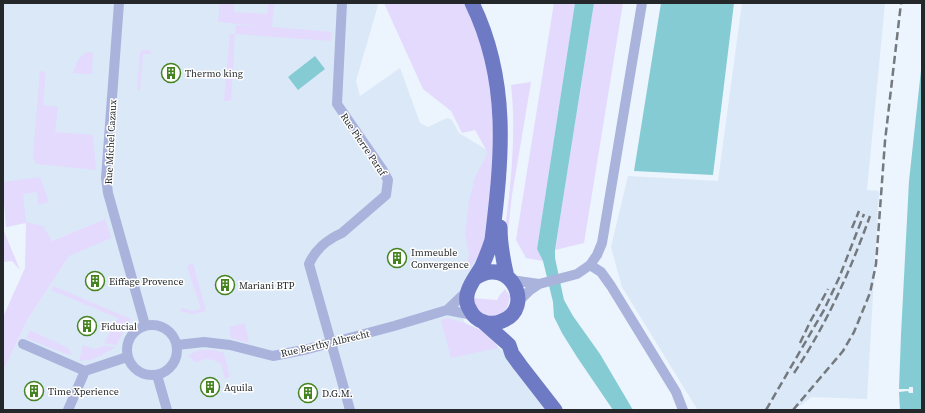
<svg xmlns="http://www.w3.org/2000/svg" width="925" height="413" viewBox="0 0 925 413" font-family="'Source Serif 4',serif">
	<rect width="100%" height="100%" fill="#ecf4fd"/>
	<!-- built -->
	<path fill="#dbe8f7" d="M3 3H376L378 5 356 81 360 96 400 68 420 123 428 127 447 118 452 120 459 133 492 153 480 260 459 291 464 322 481 332 507 355 549 410H3V371L28 319 69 256 105 219 52 241 26 222 6 227 3 192Z
		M742 3H885L867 190 879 191 867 399 812 397 794 410H700L697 409 622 287 611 247 628 176 718 181Z"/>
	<!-- green -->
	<path fill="#e3dafd" d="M220 3H234V12L267 14 268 3H274L272 27 332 32 331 41 235 34 231 101H224L230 34H235L236 25 260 26 218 22Z
		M384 3H465L490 64 496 118 490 227 479 256 466 272 469 254 465 234 469 201 475 177 488 153 475 130 462 133 451 111 423 89Z
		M554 3H575L537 249 543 261 526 258 516 240Z
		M594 3H623L584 243 555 250Z
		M142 50 151 51V54H143L140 91 137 89 140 53Z
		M90 52 93 53 92 74 73 73C76 63 79 54 90 52Z
		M40 71 46 72 43 105 58 107 55 132 93 135 96 170 36 164 33 157Z
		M531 82 512 195 507 239H504C510 189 517 136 511 85Z
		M40 177 49 202 38 205 37 192 23 194 26 222 43 226 52 241 105 219 111 238 69 256 28 319 3 371V317L25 268 26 223 6 227 3 182Z
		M3 229 20 270 12 261 3 262Z
		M193 263 206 311 193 314 180 311 182 308 193 311 201 309 187 266Z
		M53 286 131 319 116 345 104 343 118 318 51 290Z
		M505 289 510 296C509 301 508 307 505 311 499 319 482 317 477 309 475 306 474 301 472 298L497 300 499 296Z
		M447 318C463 322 493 331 498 348L451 358 441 320Z
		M245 323 249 343 231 338 229 327Z
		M30 330 68 348 72 354 69 355 26 338Z
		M83 345 94 349 105 346 116 347 94 359 79 361Z
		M200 350H214L224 353 230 377 225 379 221 364C212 358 205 357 196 363L188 355Z"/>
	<!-- water -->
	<path fill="#85cbd4" d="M575 3H594L555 250V258L564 300 573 316 600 354 633 410H613L577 357 562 333 554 317 553 302 543 261 537 249Z
		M661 3H734L713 175 634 171Z
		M315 56 325 69 298 90 288 77Z
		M922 61V410H900L899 392 908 391 909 393H913V387H909V389H899L901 335 909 181Z"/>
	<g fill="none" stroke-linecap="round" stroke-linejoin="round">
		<!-- minor -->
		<path stroke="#aab3dc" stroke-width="10" d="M119 3 106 178 108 193 145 325
			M342 3 337 104 382 169 388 180 386 195 342 233C328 239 315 250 309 264L350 410
			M590 265 601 272 611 286 676 392 683 410
			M511 280 539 284 577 274 590 265 597 255 602 243 642 3
			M517 303 530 290 539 284
			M447 310 473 315
			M127 350a25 25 0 1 1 50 0a25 25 0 1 1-50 0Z
			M23 344 85 371
			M177 345 204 342 230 345 273 356 308 349 394 326 447 310 467 291
			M157 375 167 410
			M68 410 85 371 127 357"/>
		<!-- primary -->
		<path stroke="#6e7bc4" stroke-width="15" d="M472 3C510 81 502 157 492 240 489 249 486 257 482 266 475 279 460 294 470 310 473 316 477 320 484 322 490 324 496 324 502 321 536 308 510 254 475 278
			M500 227C500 244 503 260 507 277
			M483 322 509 345 512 354 520 365 555 410"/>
		<!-- rail -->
		<path stroke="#74797e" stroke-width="2.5" stroke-dasharray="8 4" stroke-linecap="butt" d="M852 228 859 211
			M800 343 810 322 828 289
			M794 373C827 324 850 271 870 216
			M766 410 824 310 839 278 864 214
			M793 410 843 351 854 332 870 293 876 264 885 141 901 3"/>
	</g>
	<!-- icons -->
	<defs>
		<g id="building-ring" transform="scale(1)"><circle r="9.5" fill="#fff" stroke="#458321" stroke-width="1.5"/><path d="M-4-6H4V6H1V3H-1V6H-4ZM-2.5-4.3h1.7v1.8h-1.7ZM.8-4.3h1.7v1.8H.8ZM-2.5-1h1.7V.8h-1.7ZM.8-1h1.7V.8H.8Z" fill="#458321"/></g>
	</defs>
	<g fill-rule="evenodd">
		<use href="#building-ring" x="171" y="73"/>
		<use href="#building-ring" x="397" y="258"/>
		<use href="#building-ring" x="95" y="281"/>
		<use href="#building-ring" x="225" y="285"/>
		<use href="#building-ring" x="87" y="326"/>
		<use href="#building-ring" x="210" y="387"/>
		<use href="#building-ring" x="34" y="391"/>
		<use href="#building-ring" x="308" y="393"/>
	</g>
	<g text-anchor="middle" stroke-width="3" stroke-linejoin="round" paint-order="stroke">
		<!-- poi labels -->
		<g font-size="10" fill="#25282b" stroke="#fff" text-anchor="start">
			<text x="185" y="77">Thermo king</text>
			<text x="411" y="256">Immeuble<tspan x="411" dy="12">Convergence</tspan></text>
			<text x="109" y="285">Eiffage Provence</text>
			<text x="239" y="289">Mariani BTP</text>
			<text x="101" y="330">Fiducial</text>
			<text x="224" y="391">Aquila</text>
			<text x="48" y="395">Time Xperience</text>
			<text x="322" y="397">D.G.M.</text>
		</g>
		<!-- street labels -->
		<g font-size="10" fill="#25282b" stroke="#fff">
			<text transform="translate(110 142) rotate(-87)" y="4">Rue Michel Cazaux</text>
			<text transform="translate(364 144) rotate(56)" y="4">Rue Pierre Paraf</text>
			<text transform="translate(325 343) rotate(-13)" y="4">Rue Berthy Albrecht</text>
		</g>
	</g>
	<!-- border -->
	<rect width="925" height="413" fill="none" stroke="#25282b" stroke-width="8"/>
</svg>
